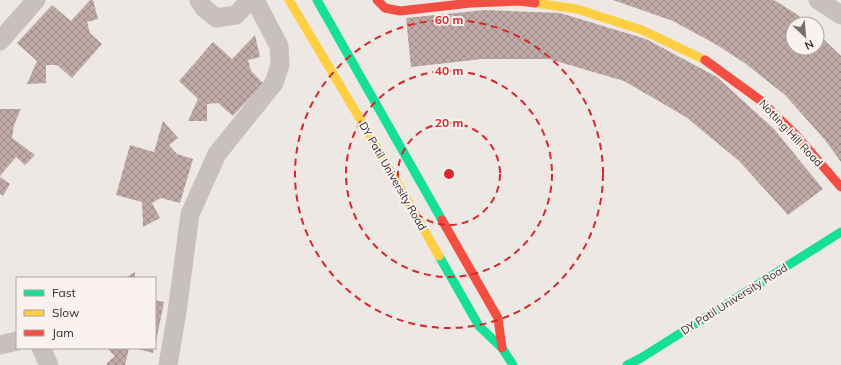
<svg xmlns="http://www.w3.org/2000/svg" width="841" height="365" viewBox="0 0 841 365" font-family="Mulish,sans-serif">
	<defs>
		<pattern id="building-cross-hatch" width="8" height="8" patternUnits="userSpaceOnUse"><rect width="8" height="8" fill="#c0aaa8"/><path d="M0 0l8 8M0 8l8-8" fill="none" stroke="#9d8b89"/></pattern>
	</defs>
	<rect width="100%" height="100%" fill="#eee8e5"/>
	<!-- building -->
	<path fill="url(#building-cross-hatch)" d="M90 0H93L98 19 87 22 90 33 102 44 72 78 57 65H46V83L27 84 37 61 17 43 52 5 71 21Z
		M613 0H774L798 15 807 24H793V48H817V33L841 56V162L825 140 785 95 746 64 717 45 673 21Z
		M485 10 560 13 646 39 717 77 774 129 823 189 788 215 739 161 686 117 624 81 549 59H482L411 67 406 18Z
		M255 35 260 57 248 60 251 71 263 83 233 116 218 103 207 104V121H188L198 99 179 81 213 42 232 59Z
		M0 109H21L14 125 12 138 35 155 25 165 16 157 0 176Z
		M163 121 178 138 169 145 177 154 193 159 180 203 161 198 152 203 160 218 143 227 142 202 116 195 130 145 154 152Z
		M0 177 10 184 3 196 0 194Z
		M135 272V278H125Z
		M155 300 164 302 156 342H155Z
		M107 348H129L125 365H108L106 364 115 356Z
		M134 348H154L153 353Z"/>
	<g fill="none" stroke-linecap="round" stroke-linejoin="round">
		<!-- street -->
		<path stroke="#c7c0be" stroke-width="19" d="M199 0 204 8 216 18 236 15 250 0
			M818 0 841 15
			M0 41 36 0
			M0 345 17 341
			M41 348 49 365
			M168 365 177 312 190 214 217 154 274 83 280 65 279 46 255 0"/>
		<!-- fast -->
		<path stroke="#16e098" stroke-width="9" d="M317 0 442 220
			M439 256 479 326 502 348 513 365
			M627 365 641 358 841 232"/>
		<!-- slow -->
		<path stroke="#ffcf43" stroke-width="9" d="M289 0 372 139 439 256
			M535 3 577 9 642 30 705 60"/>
		<!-- jam -->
		<path stroke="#f24e42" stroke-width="9" d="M377 0 385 8 400 11 471 3 519 1 535 3
			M705 60 760 100 795 134 841 187
			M442 220 498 318 502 348"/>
	</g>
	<!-- distance rings -->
	<g fill="none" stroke="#d62828" stroke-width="2" stroke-dasharray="7 5">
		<circle cx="449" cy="174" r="51"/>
		<circle cx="449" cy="174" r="103"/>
		<circle cx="449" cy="174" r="154"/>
	</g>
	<g text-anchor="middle" stroke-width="4" stroke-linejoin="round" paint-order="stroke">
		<!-- street labels -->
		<g font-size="11" fill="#382d2c" stroke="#f9f2ee">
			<text transform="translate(791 133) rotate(47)" y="4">Notting Hill Road</text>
			<text transform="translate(393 176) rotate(60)" y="4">DY Patil University Road</text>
			<text transform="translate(734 299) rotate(-32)" y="4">DY Patil University Road</text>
		</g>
	</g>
	<circle cx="449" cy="174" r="6" fill="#d62828" stroke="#f9f2ee" stroke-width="2"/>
	<g font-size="12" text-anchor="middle" font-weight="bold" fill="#d62828" stroke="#f9f2ee" stroke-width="4" stroke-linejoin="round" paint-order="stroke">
		<text x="449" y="24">60 m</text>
		<text x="449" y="75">40 m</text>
		<text x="449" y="127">20 m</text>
	</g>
	<!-- legend -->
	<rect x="16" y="277" width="140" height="72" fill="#f9f2ee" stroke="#aca3a0"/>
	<rect x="24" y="290" width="20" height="6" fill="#16e098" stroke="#aca3a0"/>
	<text x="52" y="297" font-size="12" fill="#382d2c">Fast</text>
	<rect x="24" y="310" width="20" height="6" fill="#ffcf43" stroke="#aca3a0"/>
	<text x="52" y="317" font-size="12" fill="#382d2c">Slow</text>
	<rect x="24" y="330" width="20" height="6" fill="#f24e42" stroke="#aca3a0"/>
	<text x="52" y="337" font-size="12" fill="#382d2c">Jam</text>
	<!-- north arrow -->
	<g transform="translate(805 36) rotate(154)"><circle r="19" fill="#f9f2ee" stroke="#aca3a0"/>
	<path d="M0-3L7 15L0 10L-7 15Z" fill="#786e6d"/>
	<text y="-6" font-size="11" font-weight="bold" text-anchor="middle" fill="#382d2c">N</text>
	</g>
</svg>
